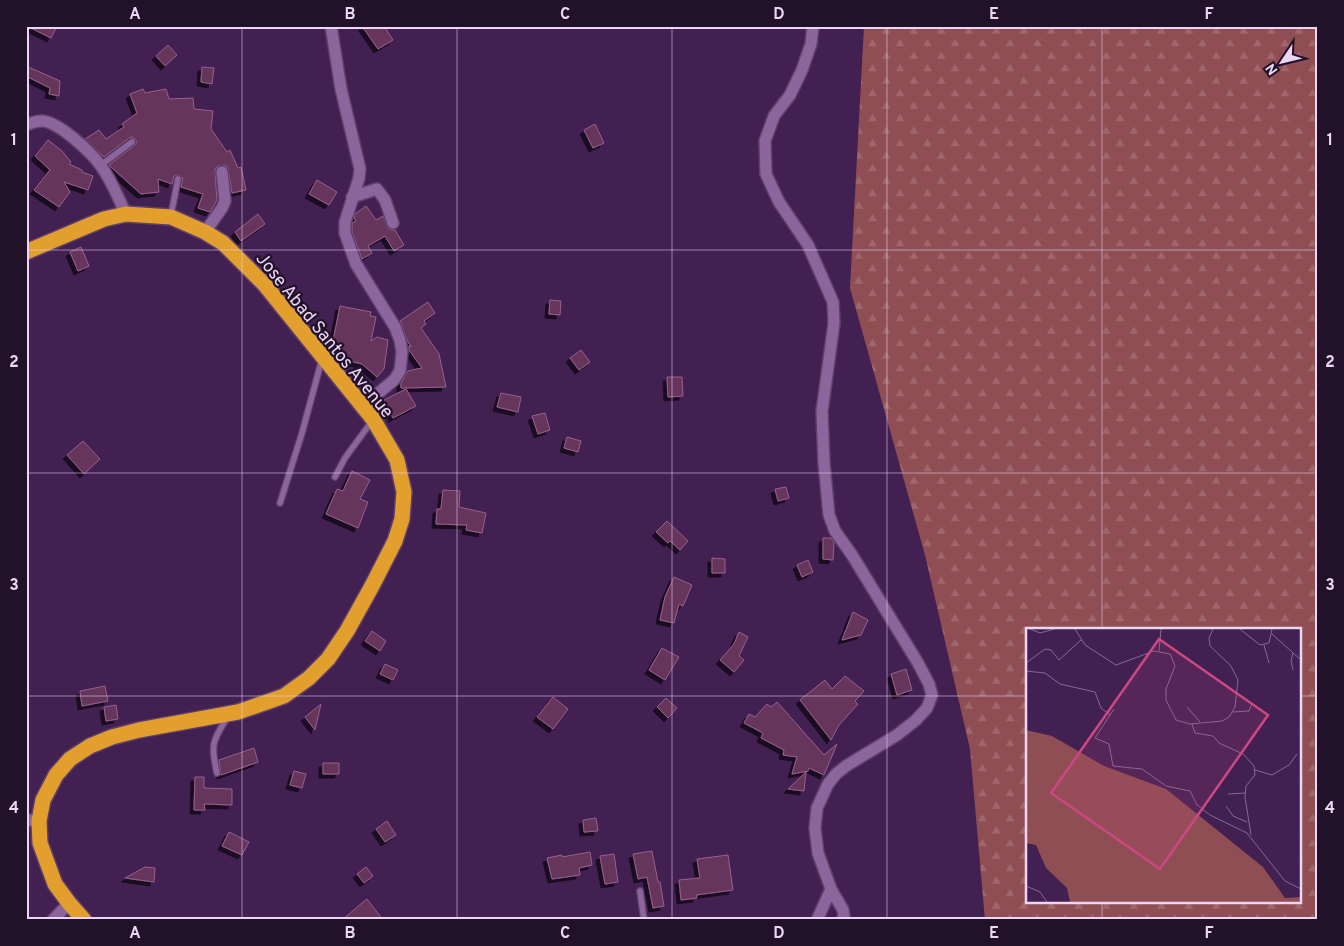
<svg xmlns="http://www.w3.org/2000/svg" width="1344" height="946" font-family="Overpass,sans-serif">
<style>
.forest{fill:url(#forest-firs);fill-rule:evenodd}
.building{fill:#65345b;stroke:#98608c;filter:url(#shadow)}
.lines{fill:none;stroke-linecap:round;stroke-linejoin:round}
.lane-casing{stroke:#5f406b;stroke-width:8}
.street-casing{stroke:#5f406b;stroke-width:14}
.highway-casing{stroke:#5f406b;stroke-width:18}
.lane{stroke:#8b659c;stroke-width:5.5}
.street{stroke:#8b659c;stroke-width:11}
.highway{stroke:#e29f2d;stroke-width:15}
.grid{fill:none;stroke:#ebd6f5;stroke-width:1;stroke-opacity:0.55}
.labels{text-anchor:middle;stroke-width:4.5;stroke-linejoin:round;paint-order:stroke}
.street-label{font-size:18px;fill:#ebd6f5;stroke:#221229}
.inset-road{fill:none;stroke:#866993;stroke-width:1}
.view{fill:#cc4882;fill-opacity:0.15;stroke:#cc4882;stroke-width:2.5}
.inset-edge{fill:none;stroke:#ebd6f5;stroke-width:2.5}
.neatline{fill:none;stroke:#ebd6f5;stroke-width:2}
.grid-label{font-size:16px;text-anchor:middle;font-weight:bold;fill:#ebd6f5}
</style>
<defs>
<pattern id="forest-firs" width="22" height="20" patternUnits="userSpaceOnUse" patternTransform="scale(1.25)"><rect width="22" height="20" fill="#8f4e53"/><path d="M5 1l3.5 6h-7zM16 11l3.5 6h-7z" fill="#9f676c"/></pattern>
<filter id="shadow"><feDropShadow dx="-4" dy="4" stdDeviation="0" flood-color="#0009"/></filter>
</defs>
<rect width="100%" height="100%" fill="#432052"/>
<path class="forest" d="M864 26H1318V920H985L970 749 925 555 850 288ZM1028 630H1300V902H1028Z"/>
<path class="building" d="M27 26H57L51 38Z
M362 26H384L393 40 378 49Z
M168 45 177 55 165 66 156 56Z
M26 66 60 81 59 96 49 94 50 88 26 76Z
M202 67 214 68 212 84 201 82Z
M143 89 145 93 166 89 169 99 193 98 194 109 213 111 211 129 227 152 230 150 238 168 241 167 246 190 232 193 228 168 225 165 218 166 215 169V173L217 200 210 212 198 208 203 194 181 187 183 178 179 175 174 176 172 184 158 179 159 192 141 194 112 168 109 165 135 145 137 142 135 139 132 137 129 138 104 157 85 139 99 130 106 139 124 127 122 124 137 113 130 94Z
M595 124 604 143 593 148 584 130Z
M48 140 62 151 71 162 69 164 82 170V172L93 176 88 190 64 182 70 192 59 207 34 190 50 170 35 156Z
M317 180 337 192 329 205 309 194Z
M366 206 376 220 383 216 388 228 391 230H395L404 245 394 251 385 236 368 246 372 253 362 259 352 232V223L356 221 354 218 355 214Z
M258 214 265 224 241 241 235 232Z
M81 247 89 266 78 271 70 252Z
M550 300 561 301 560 315 549 314Z
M428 302 435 313 424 321 426 324 421 328 439 354 446 387 401 388V383L408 371 422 368 409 350V346L411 347 408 342 400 321Z
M340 306 371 312 370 316 376 317 371 341 377 337 388 340 384 369 377 377 362 364 349 361V360L339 356 332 346Z
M581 350 590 362 579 370 570 358Z
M667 377H682L683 396 668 397Z
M406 389 416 406 393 418 384 400Z
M501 393 521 397 518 412 497 407Z
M545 413 550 430 538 434 532 416Z
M567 437 581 441 578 452 564 448Z
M83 441 100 459 84 474 67 455Z
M352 471 370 480 360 499 368 502 358 528 326 514 337 489 343 491Z
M786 487 789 498 778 501 775 489Z
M443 490 460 491 459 507 486 513 482 533 466 530 467 525 436 524 437 509H441Z
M667 521 688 541 680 550 670 541 668 543 656 532Z
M823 538H831L834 542 833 560 823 559Z
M712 558 725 559V573H712Z
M808 560 813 572 802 577 797 565Z
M674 577 692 585 683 606 679 604 674 623 660 620 665 597Z
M853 612 868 620 861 635 842 640Z
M372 631 386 641 380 651 365 641Z
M739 632 748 637 739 656 744 660 734 672 720 660 734 644Z
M662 648 679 657 665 680 649 670Z
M385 664 398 670 393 680 380 674Z
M906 669 912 690 897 695 891 674Z
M845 676 864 691 855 701 858 704 839 725 831 740 800 700 825 680 832 689Z
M105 686 108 701 82 706 80 691Z
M553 697 568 709 553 729 537 717Z
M666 698 677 708 668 718 657 707Z
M777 702 824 755 837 744 824 775 809 768 808 771 792 774 797 757 783 755 784 750 761 738 763 733 744 723 749 714 755 717 767 704 771 707Z
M321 704 315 730 305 717Z
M116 705 118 719 106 721 104 707Z
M254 748 258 762 221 775 219 760Z
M323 763H339V774H323Z
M294 771 306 774 302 788 290 785Z
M806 772 804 791 788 789Z
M195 777H204V788L232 789V805L204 804 205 810H194Z
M596 818 598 831 584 832 583 820Z
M387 821 396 835 385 842 376 829Z
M229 832 249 842 242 855 222 846Z
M652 851 658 882H660L664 906 653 908 647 877 638 879 633 854Z
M590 852 592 865 579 868 580 875 552 879 547 858 562 855V857Z
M614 854 618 882 605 884 600 856Z
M728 855 733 890 696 895 697 898 681 900 679 880 700 878 697 859Z
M145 867 155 868 154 882 125 878Z
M366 867 373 876 364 883 357 874Z
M367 899 383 920H342L362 903Z"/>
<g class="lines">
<g class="lane-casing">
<path id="lane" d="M101 165 132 142
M171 215 178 179
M335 477 345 458 372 421
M280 503 302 433 322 359
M217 773C210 743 213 741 228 716
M640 891 644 920"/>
</g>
<g class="street-casing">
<path id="street" d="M331 26 341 89 360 169 359 178 345 222V233L356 264 395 327 400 340 402 352 400 371 394 380 363 406
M813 26 811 44 802 70 790 95 774 116 765 141 766 174 779 202 808 245 833 302 834 323 822 411 824 463 829 515 835 531 852 555 918 663 929 684 932 695 927 708 916 720 897 735 846 766 836 774 828 784 817 808 815 828 818 853 831 889 843 910 844 917 842 920
M26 125C31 123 36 121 41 121 57 120 92 153 101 166 112 181 118 198 126 214
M352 197 377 189 385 200 393 223
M205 232 222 208 225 201 222 172
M26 820 39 821
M53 920 69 903
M817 920 831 889"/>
</g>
<g class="highway-casing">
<path id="highway" d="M26 252 85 227 104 219 126 214 171 217 205 232 223 243 265 285 373 419 397 460 404 492 402 519 395 541 372 586 347 631 328 659 309 678 284 696 238 712 139 730 112 737 90 746 70 759 56 775 43 800 39 821 40 843 55 884 69 903 84 920"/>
</g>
<use href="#lane" class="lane"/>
<use href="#street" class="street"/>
<use href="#highway" class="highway"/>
</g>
<path class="grid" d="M242 26V920M457 26V920M672 26V920M887 26V920M1102 26V630M26 250H1318M26 473H1318M26 696H1028M1300 696H1318M1102 902V920"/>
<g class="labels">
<g class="street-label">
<text transform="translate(325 335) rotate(51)" y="6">Jose Abad Santos Avenue</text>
</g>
</g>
<g transform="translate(1026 628)">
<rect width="275" height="275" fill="#432052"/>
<path d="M0 102 26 108 78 138 140 161 237 239 259 270 275 269V274H44L41 260 20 240 10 217 0 215Z" fill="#8f4e53"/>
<path class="inset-road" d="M4 1 14 5 28 1M49 1 59 17 90 37 128 23 144 26 149 38 140 61V72L150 92 164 96 196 93 203 89 209 79 212 52 205 38 184 18 183 10 187 1M214 1 234 17 243 15 246 1M246 6 275 32M238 17 243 35M133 23 135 1M267 25 265 33 267 42M0 35 19 21 25 22 33 32 55 12M0 43 19 45 34 56 69 64 75 80 84 87M161 79 174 94M88 81 69 110 83 116 87 138 116 141 140 158 164 163 171 177 184 187 221 205 259 253 275 261M207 84 223 83 226 75M166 96 169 105 187 108 193 115 217 126 228 138 229 147 220 158 219 169 225 207M229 142 246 147 263 137 271 126M202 166 219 165M200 178 207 188 221 194M0 258 14 264 21 274"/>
<path class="view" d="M133 11 242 87 134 241 25 165Z"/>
<rect width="275" height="275" class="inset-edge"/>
</g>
<rect width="1344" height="946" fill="none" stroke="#221229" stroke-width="55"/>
<g transform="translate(1282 62) rotate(235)" stroke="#221229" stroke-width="4" paint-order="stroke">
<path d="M0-4L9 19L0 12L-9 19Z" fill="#ebd6f5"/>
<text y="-8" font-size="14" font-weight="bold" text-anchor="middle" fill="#ebd6f5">N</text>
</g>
<rect x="28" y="28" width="1288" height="890" class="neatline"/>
<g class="grid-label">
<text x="135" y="19">A</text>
<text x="350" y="19">B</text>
<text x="565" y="19">C</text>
<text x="779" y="19">D</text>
<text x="994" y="19">E</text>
<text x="1209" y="19">F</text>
<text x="14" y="145">1</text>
<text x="1330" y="145">1</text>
<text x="14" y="367">2</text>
<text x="1330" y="367">2</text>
<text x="14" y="590">3</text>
<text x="1330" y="590">3</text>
<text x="14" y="813">4</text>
<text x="1330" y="813">4</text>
<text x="135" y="938">A</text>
<text x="350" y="938">B</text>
<text x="565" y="938">C</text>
<text x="779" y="938">D</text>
<text x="994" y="938">E</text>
<text x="1209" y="938">F</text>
</g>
</svg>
